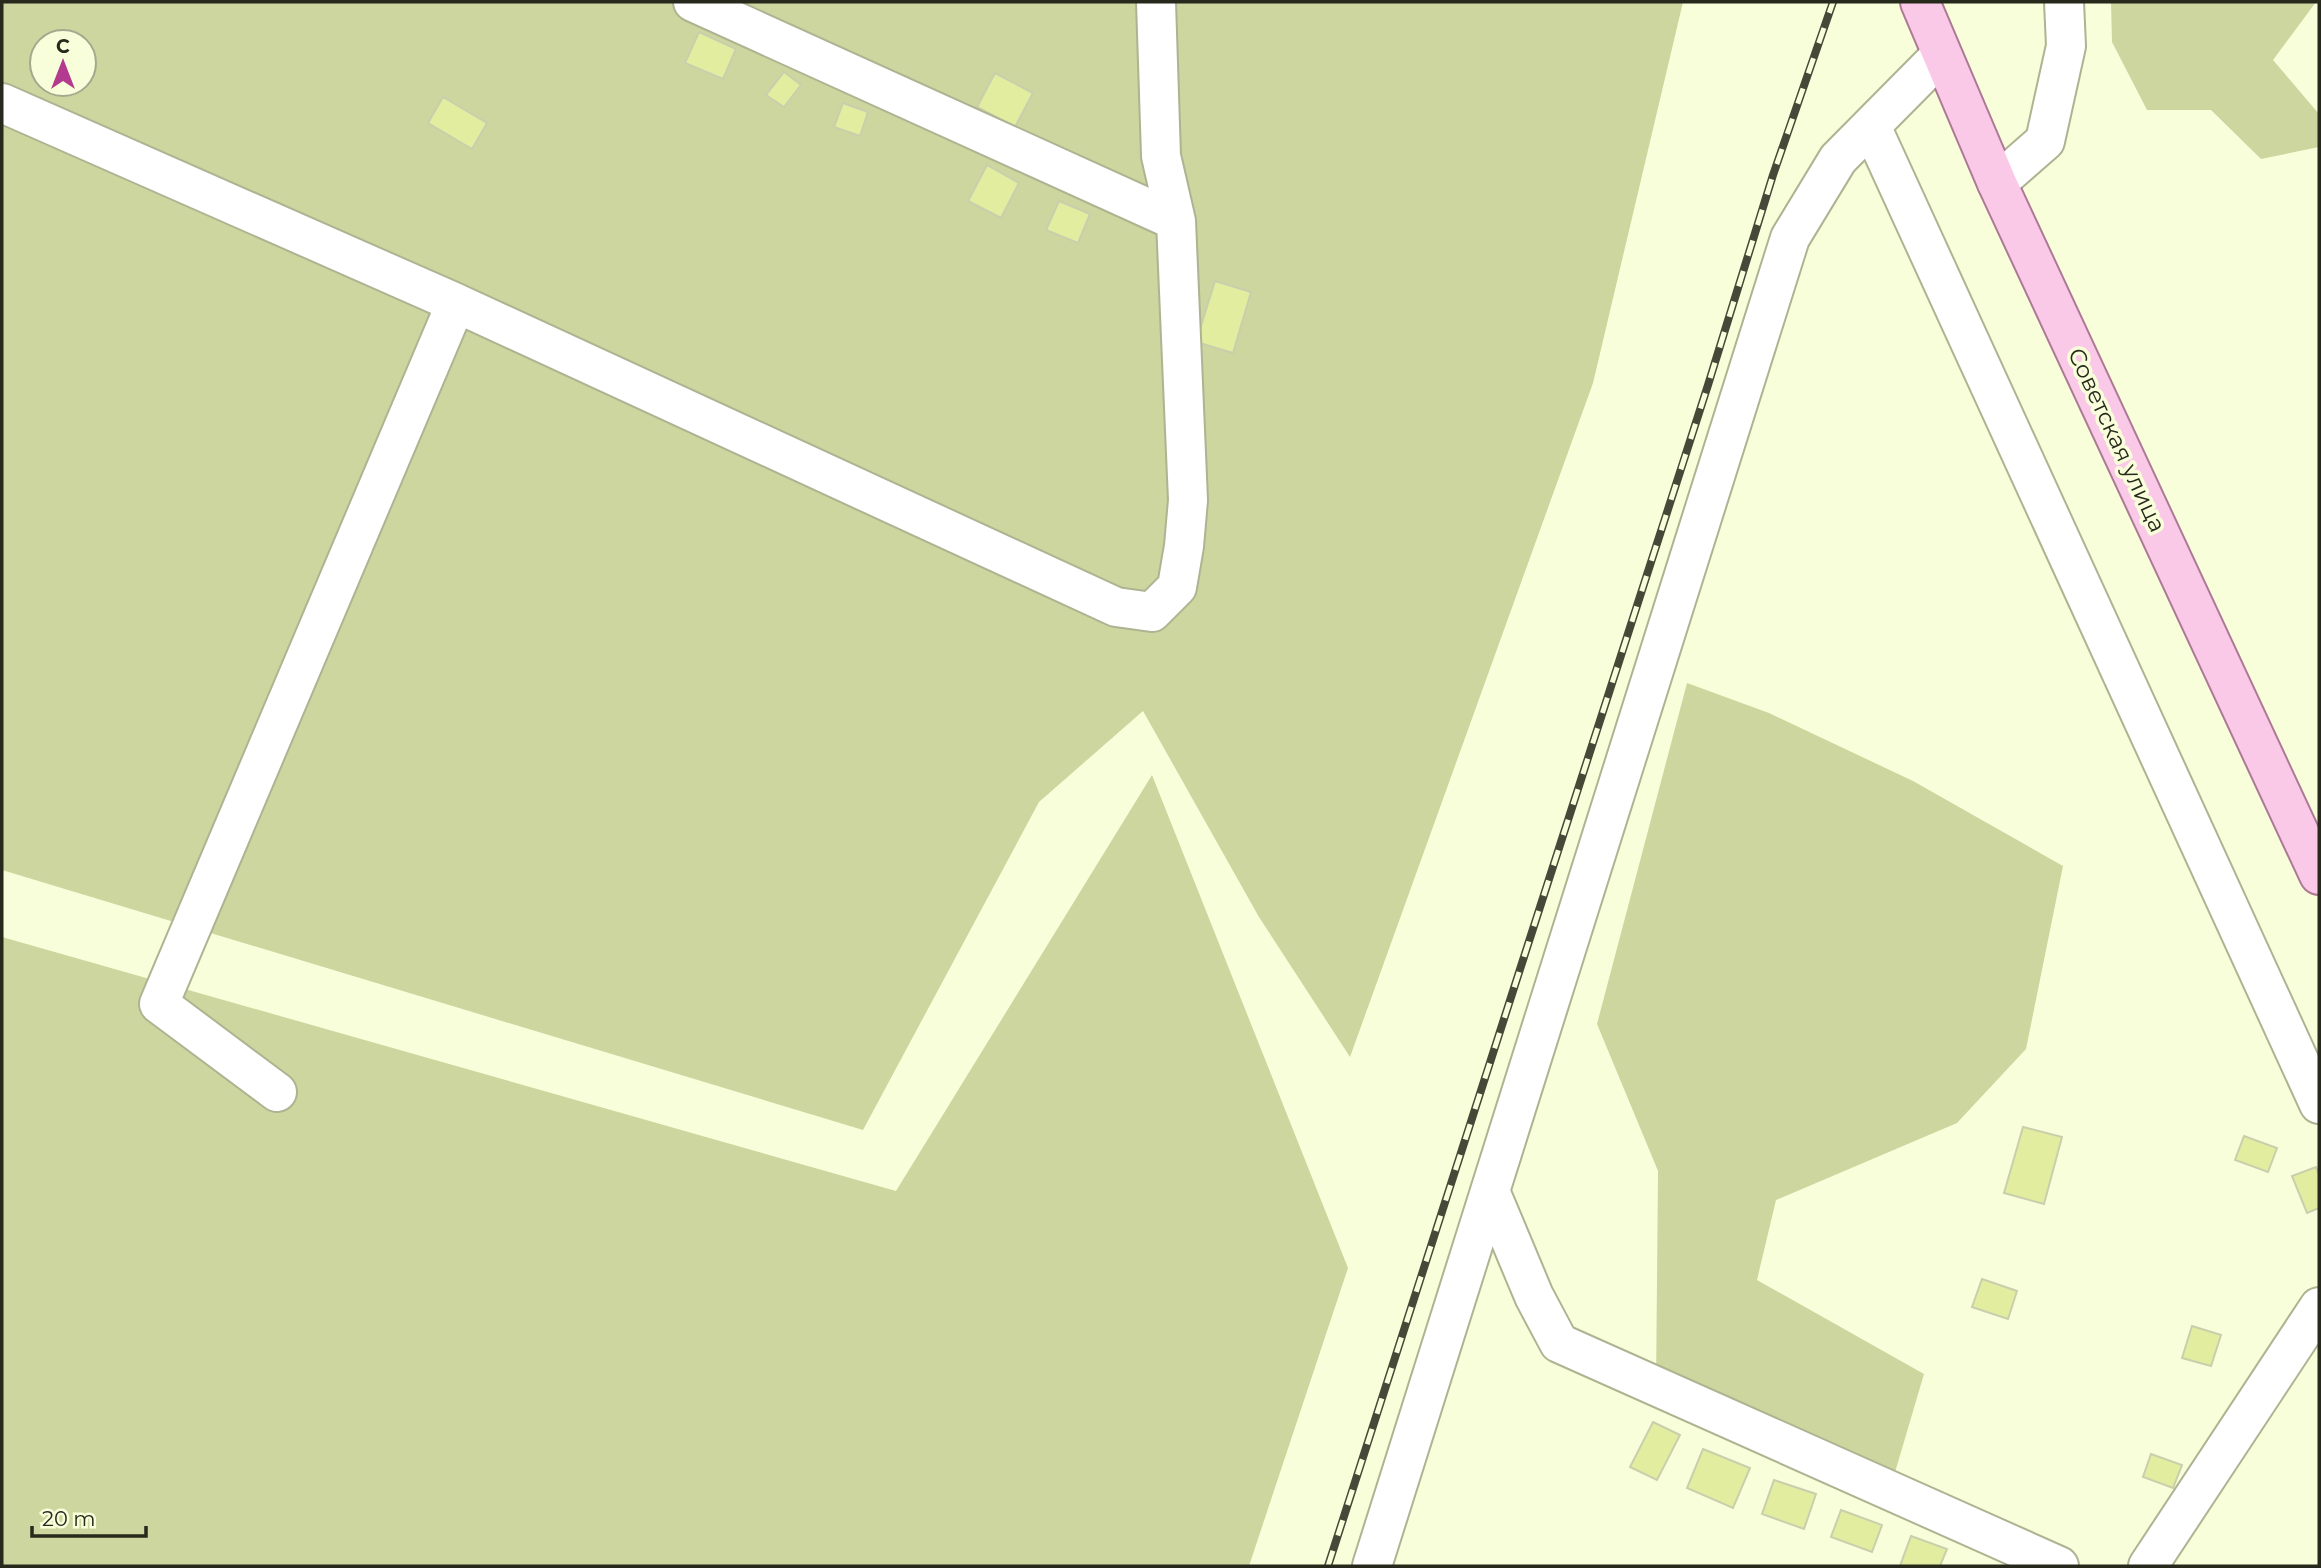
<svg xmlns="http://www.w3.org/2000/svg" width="2321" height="1568" font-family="Montserrat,sans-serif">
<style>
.green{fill:#cdd69f;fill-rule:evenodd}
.building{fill:#e2ed9f;stroke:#c9cfac;stroke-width:2}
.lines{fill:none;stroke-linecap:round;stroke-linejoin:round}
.minor-casing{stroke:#aeb392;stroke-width:42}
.major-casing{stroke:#ad7a96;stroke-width:42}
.minor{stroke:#fff;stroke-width:38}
.major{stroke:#fac9e8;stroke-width:38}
.rail-casing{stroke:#464938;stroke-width:8}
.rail{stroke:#f8feda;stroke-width:5;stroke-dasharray:16;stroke-linecap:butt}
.labels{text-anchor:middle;stroke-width:7;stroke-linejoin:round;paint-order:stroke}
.street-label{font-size:23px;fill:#26291b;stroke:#f8feda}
</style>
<rect width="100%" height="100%" fill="#f8feda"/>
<path class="green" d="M2 2H1683L1593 383 1350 1057 1259 917 1143 711 1039 802 863 1130 2 870ZM42 42H84V84H42Z
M2111 2H2316L2273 60 2319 114V147L2261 159 2211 110H2147L2112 42Z
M1687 683 1769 713 1913 781 2063 866 2026 1049 1957 1123 1776 1200 1757 1280 1924 1374 1888 1496 1656 1389 1658 1171 1597 1024Z
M1152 775 1348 1268 1249 1566H2V937L896 1191Z"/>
<path class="building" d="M699 32 736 49 723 79 685 63Z
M784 72 801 85 784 107 766 95Z
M995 73 1033 93 1015 127 977 107Z
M443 97 487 123 472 149 428 123Z
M843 103 868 112 860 136 834 127Z
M987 165 1019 183 1001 218 968 201Z
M1059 201 1090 214 1078 243 1046 230Z
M1215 281 1251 292 1233 353 1196 342Z
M2023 1127 2062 1137 2044 1204 2004 1193Z
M2244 1136 2277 1148 2268 1172 2235 1160Z
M2316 1167 2319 1175V1208L2307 1213 2292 1176Z
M1982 1279 2017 1291 2008 1319 1972 1307Z
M2192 1326 2221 1335 2211 1366 2182 1358Z
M1653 1422 1680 1435 1657 1480 1630 1467Z
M1703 1449 1750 1468 1733 1508 1687 1488Z
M2151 1454 2182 1465 2173 1488 2143 1477Z
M1774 1480 1816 1494 1804 1529 1762 1514Z
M1841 1510 1882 1525 1872 1552 1831 1537Z
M1911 1536 1947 1549 1940 1566H1900Z"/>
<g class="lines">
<g class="minor-casing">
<path id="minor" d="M693 2 1176 221
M2 103 456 303
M1871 126 2319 1104
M1997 183 2045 141 2066 46 2064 2
M277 1092 159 1004 456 303 1116 607 1152 612 1177 587 1184 546 1188 500 1176 221 1161 156 1156 2
M1490 1191 1534 1296 1559 1343 2059 1566
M1372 1566 1790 238 1838 159 1941 55
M2148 1566 2319 1307"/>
</g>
<g class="major-casing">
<path id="major" d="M1920 2 1997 183 2319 875"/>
</g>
<use href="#minor" class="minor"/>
<use href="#major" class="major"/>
<g class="rail-casing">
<path id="rail" d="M1328 1566 1708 385 1773 175 1833 2"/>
</g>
<use href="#rail" class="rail"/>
</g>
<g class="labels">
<g class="street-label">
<text transform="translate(2117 440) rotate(65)" y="8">Советская улица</text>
</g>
</g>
<rect width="2321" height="1568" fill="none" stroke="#26291b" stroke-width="7"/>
<g transform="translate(63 63)"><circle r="33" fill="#f8feda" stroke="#a4a98e" stroke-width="2"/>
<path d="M0-5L12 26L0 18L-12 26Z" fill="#b33b8f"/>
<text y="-10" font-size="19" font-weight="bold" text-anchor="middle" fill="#26291b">С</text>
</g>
<path d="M32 1526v10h114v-10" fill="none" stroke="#26291b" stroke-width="3.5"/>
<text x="42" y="1526" font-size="21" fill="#26291b" stroke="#f8feda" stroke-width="5" paint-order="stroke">20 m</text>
</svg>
